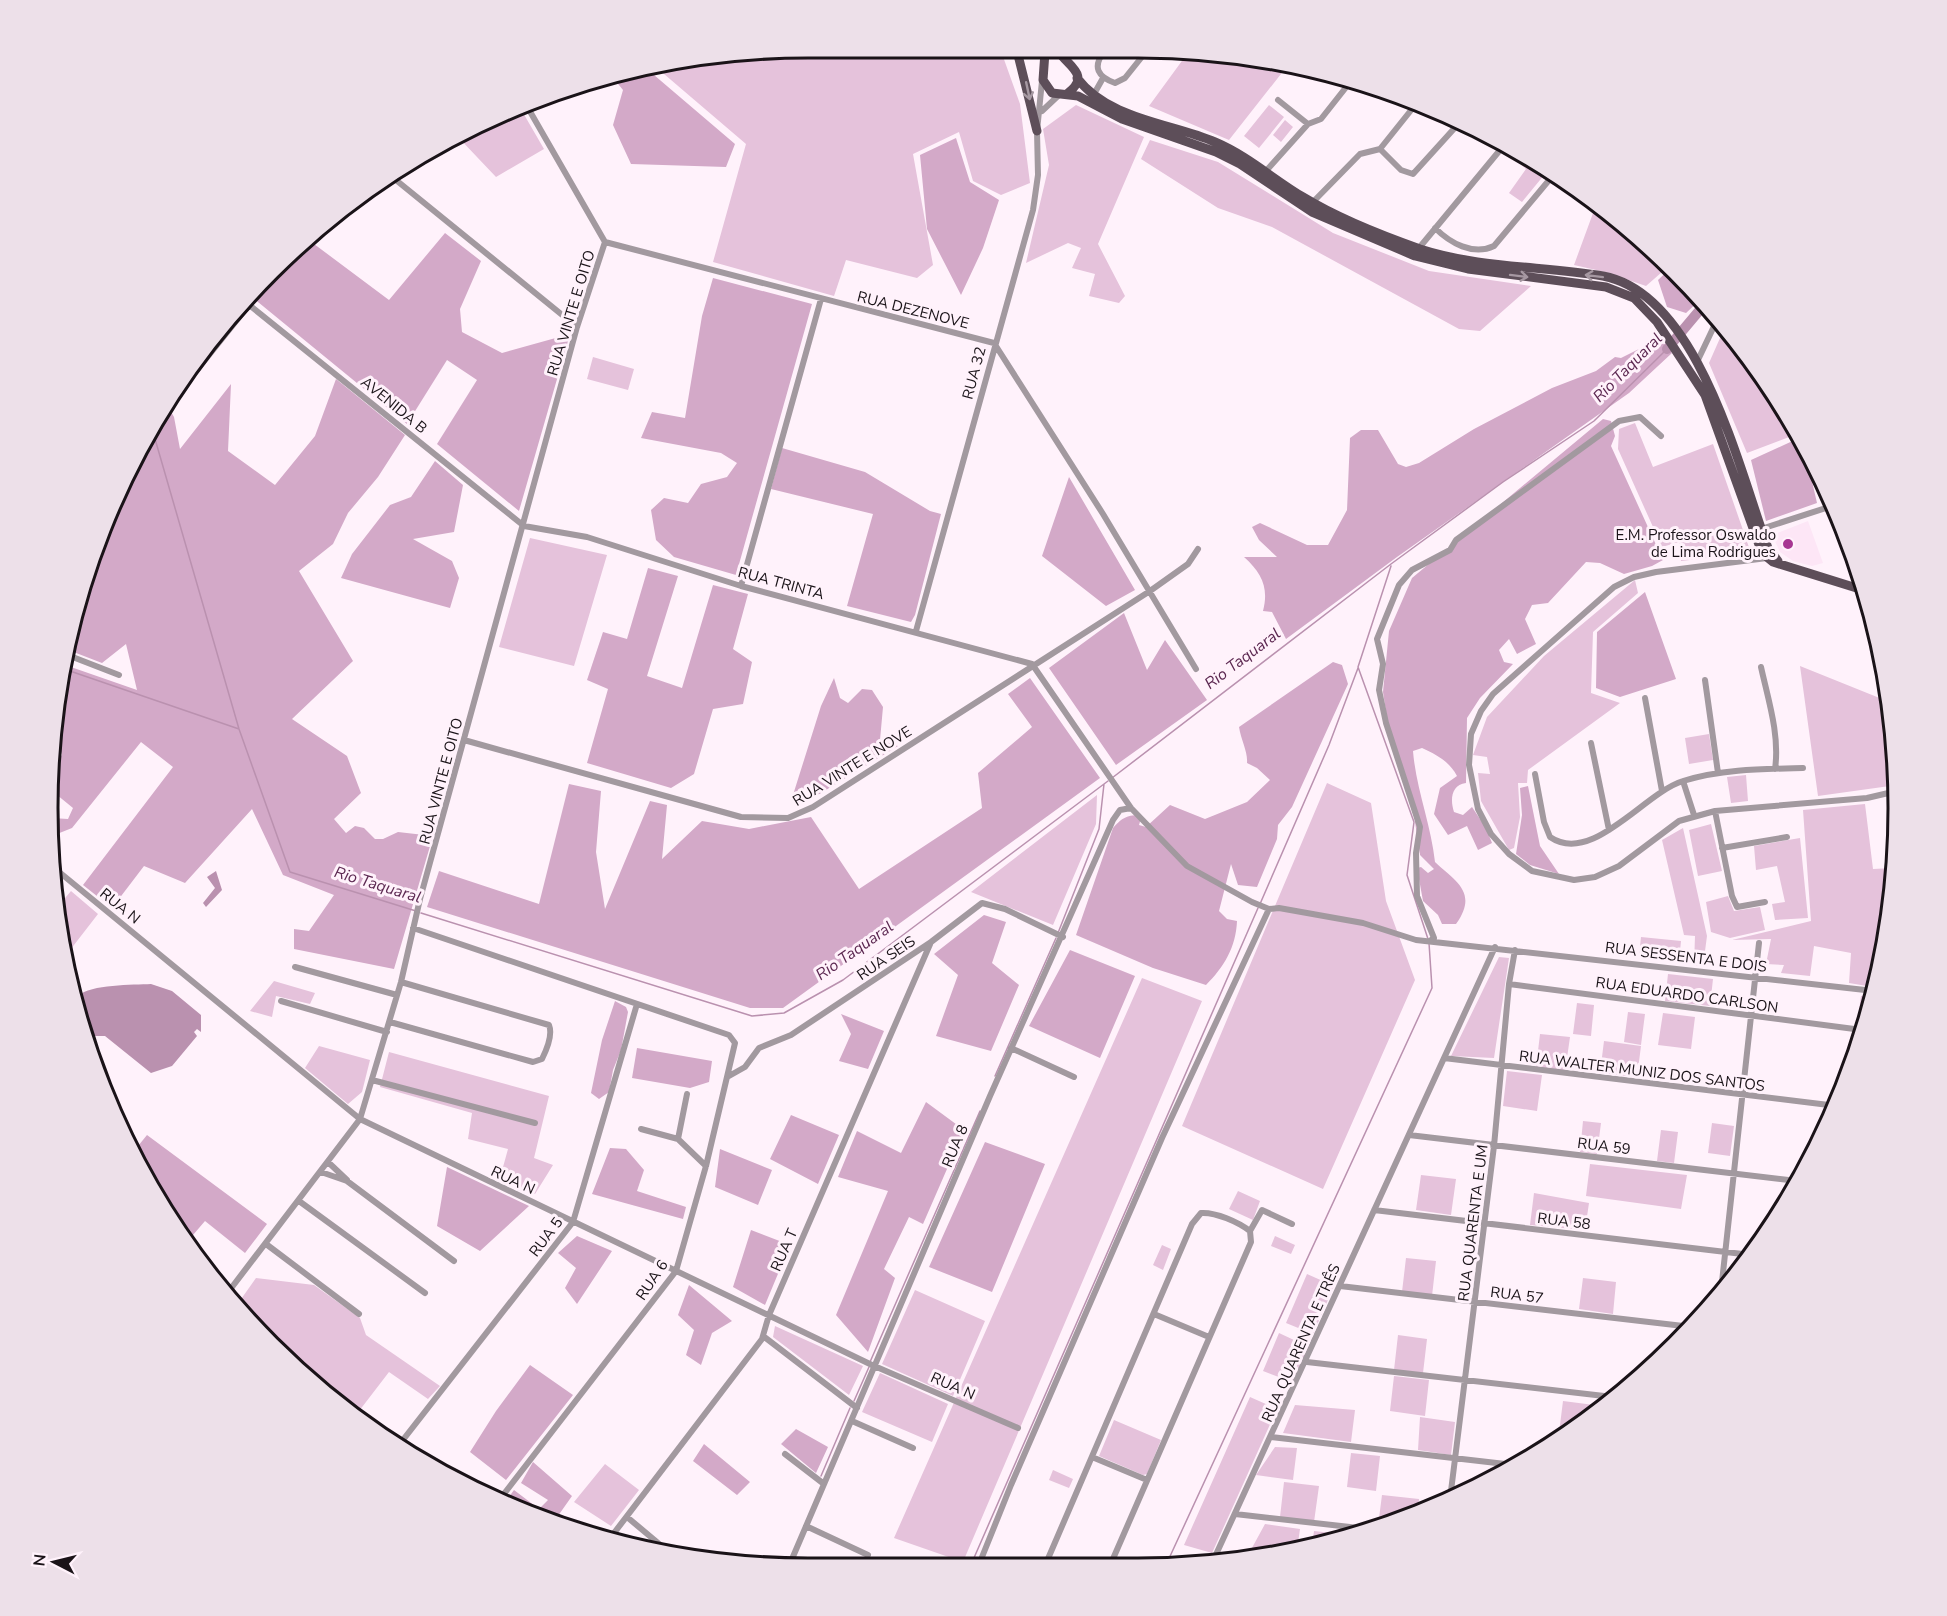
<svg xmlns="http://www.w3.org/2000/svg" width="1947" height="1616" font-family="'Nunito Sans',sans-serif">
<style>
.built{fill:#fde6f6}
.green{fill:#e5c2db}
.forest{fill:#d3a9c8}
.water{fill:#ba91af}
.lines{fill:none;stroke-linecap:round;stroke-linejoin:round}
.stream{stroke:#ba91af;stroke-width:1.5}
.river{stroke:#ba91af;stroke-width:10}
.street{stroke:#a2999f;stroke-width:6}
.primary{stroke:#5d4e59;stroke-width:9}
.oneway{stroke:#a698a2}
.poi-dot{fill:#a73692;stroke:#fff2fb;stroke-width:2}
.labels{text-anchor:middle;stroke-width:6;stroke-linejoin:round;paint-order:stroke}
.street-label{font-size:15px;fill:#1a1318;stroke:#fff2fb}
.poi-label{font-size:15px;fill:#1a1318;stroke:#fff2fb;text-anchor:end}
.water-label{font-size:16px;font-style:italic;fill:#5c2851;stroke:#fff2fb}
.rim{fill:none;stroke:#1a1318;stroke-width:3}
</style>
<rect width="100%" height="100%" fill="#fff2fb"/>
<path class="built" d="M1808 521 1823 563 1812 566 1793 561 1780 552 1772 535Z"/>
<path class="green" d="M808 48 1001 51 1020 104 1030 183 1001 195 973 181 959 132 913 154 933 265 917 278 846 260 834 296 713 262 746 144 657 68Z
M1187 54H1238L1288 65 1229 140 1149 106Z
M1076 105 1144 137 1098 244 1125 296 1119 303 1089 296 1095 274 1072 268 1081 248 1068 243 1026 263 1049 165 1043 129Z
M1269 105 1284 117 1259 148 1244 136Z
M522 111 544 149 496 177 458 137Z
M1285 120 1293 127 1281 142 1273 135Z
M1150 140 1218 162 1333 233 1429 271 1531 286 1480 331 1459 329 1272 227 1218 208 1141 159Z
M1512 148 1549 169 1522 202 1509 193 1526 169 1508 153Z
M1596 205 1670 265 1646 286 1605 272 1574 265Z
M1724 329 1771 386 1797 434 1747 453 1709 363Z
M593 357 634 369 628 390 587 379Z
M1635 423 1653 467 1713 444 1751 553 1681 561 1679 542 1662 547 1618 449 1619 429Z
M530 538 607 555 574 666 499 647Z
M1635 580 1638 593 1593 632 1591 693 1620 703 1528 770 1527 783H1518L1520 817 1514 848 1509 850 1481 801 1478 773 1490 774 1487 757 1473 755 1487 717 1544 656Z
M1800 666 1882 699 1887 686 1897 785 1818 796Z
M1709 734 1713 760 1689 764 1685 738Z
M1746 775 1748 801 1731 803 1727 777Z
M1327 783 1371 803 1386 901 1415 980 1323 1189 1182 1126Z
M1097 795 1096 824 1053 925 971 892Z
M1865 804 1873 869 1893 868 1884 956 1883 960 1873 961V987L1849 983 1851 953 1814 946 1810 976 1781 973 1784 965 1766 964 1771 939 1732 940 1811 921 1803 810Z
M1711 824 1722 871 1698 876 1689 830Z
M1683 828 1707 936 1703 966 1694 965 1695 936 1684 935 1662 840Z
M1800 838 1808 918 1775 920 1772 904 1785 902 1777 866 1756 870 1754 846Z
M71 891 98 914 67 954 55 910Z
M1728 896 1734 911 1760 907 1765 930 1730 938 1711 932 1706 902Z
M1641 937 1681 941 1679 962 1639 957Z
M1499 957 1509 958 1494 1058 1451 1056Z
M1668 974 1713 979 1710 1006 1665 1001Z
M1142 978 1202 1001 963 1562 894 1538Z
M274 981 315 993 310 1004 276 996 272 1017 250 1011Z
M1861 996 1872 997 1863 1027 1857 1026Z
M1577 1003 1594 1005 1591 1036 1573 1034Z
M1628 1012 1645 1014 1641 1045 1624 1042Z
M1663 1013 1695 1017 1691 1049 1658 1045Z
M1540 1034 1570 1037 1565 1072 1536 1068Z
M1604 1041 1641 1046 1637 1077 1600 1073Z
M319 1046 370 1060 362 1092 348 1104 305 1068Z
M389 1052 549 1096 534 1158 553 1165 535 1194 500 1178 508 1149 468 1139 472 1113 380 1087Z
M1507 1071 1542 1075 1537 1111 1503 1106Z
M1583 1121 1601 1123 1597 1154 1580 1152Z
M1712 1123 1734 1126 1730 1156 1708 1153Z
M1661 1130 1678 1132 1674 1163 1657 1161Z
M1590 1164 1687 1175 1681 1209 1586 1196Z
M1421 1175 1456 1179 1451 1215 1416 1210Z
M1238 1191 1260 1201 1253 1220 1229 1209Z
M1534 1193 1589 1203 1585 1230 1530 1225Z
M1275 1236 1295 1245 1291 1254 1271 1246Z
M1162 1245 1171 1249 1163 1270 1153 1265Z
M1406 1258 1436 1261 1432 1296 1402 1292Z
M1307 1274 1334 1286 1313 1334 1286 1323Z
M256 1278 314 1285 360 1318 366 1335 440 1386 428 1399 389 1372 356 1415 307 1379 239 1302Z
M1583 1278 1616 1282 1613 1314 1579 1309Z
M915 1290 985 1321 953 1396 882 1364Z
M775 1326 863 1366 849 1395 773 1337Z
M1279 1333 1309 1347 1292 1382 1263 1371Z
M1398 1335 1427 1339 1423 1373 1394 1370Z
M880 1373 948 1404 932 1442 862 1412Z
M1394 1376 1429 1380 1425 1416 1390 1411Z
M1250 1397 1277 1409 1212 1553 1184 1545Z
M1563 1401 1602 1406 1569 1434 1559 1433Z
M1295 1405 1355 1410 1351 1442 1283 1433Z
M1420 1417 1455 1422 1451 1455 1418 1450Z
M1114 1420 1161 1440 1147 1474 1143 1475 1099 1456Z
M1275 1447 1297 1448 1293 1480 1256 1475Z
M1351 1453 1380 1456 1376 1491 1347 1487Z
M605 1464 639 1490 611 1526 574 1502Z
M1053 1470 1073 1479 1069 1488 1049 1480Z
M1284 1482 1319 1486 1314 1522 1280 1517Z
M1382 1495 1419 1499 1418 1514 1378 1526Z
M1265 1524 1300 1529 1297 1550 1247 1557Z
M1314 1531 1349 1535 1312 1546Z"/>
<path class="forest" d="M647 69 735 144 726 167 631 164 613 125 623 90 610 74Z
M956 138 970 182 999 200 983 248 961 295 927 229 920 155Z
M445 233 481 261 460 309 462 332 502 353 570 334 519 511 437 444 477 380 447 360 407 424 253 298 306 238 389 300Z
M1672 267 1700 300 1686 313 1667 307 1658 280Z
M713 278 812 304 736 575 674 557 656 540 651 510 664 498 688 503 701 484 727 477 737 463 721 453 641 438 652 412 685 418 702 316Z
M1659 339 1672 353 1629 393 1397 557 1286 639 1272 612 1263 611C1269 588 1262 573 1244 557H1277L1259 540 1252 527 1260 523 1307 545H1328L1347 510 1350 438 1361 430H1378L1398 464 1406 467 1419 463 1474 429 1552 388 1596 371 1615 357 1621 358Z
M182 379 183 382 173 392 167 405 174 417 180 449 231 384 228 451 275 485 315 436 336 379 405 435 378 477 348 513 333 544 299 571 353 661 292 719 347 756 361 793 334 819 346 833 355 826 364 828 375 839H383L398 832 433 836 394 969 294 949V929L309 931 334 895 283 875 252 809 185 883 144 866 112 908 83 885 173 767 141 742 72 828 52 836V818L68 819 73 808 51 790 50 767 62 755 59 744 53 739 68 666 137 690 126 644 102 663 71 651 88 564 176 386Z
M1603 419 1611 421 1615 436 1611 446 1663 560 1652 566 1624 574 1600 563 1586 562 1548 603 1532 605 1525 619 1536 644 1517 654 1509 639 1499 650 1504 662 1513 664 1480 698 1467 718 1466 783C1451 785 1450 800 1454 812L1463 815 1472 807 1486 828 1492 843 1478 850 1467 826 1448 835 1434 814 1440 788 1457 776C1449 761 1437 755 1422 748L1413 751C1416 789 1431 824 1435 862 1455 881 1479 892 1456 924H1442L1438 915 1423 901 1417 868 1421 867 1428 873 1434 869 1420 855 1410 789 1390 738 1383 692 1389 631 1412 578Z
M1799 438 1804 447 1817 503 1766 521 1751 460Z
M782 448 865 472 930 511 941 514 915 615 911 622 847 606 873 514 771 489Z
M435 461 463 485 454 532 413 539 452 561 459 578 450 608 341 578 352 554 390 505 411 497Z
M1069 477 1135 590 1106 606 1042 556Z
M648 568 678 576 647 676 682 688 713 585 748 594 733 649 752 662 743 704 713 709 694 774 671 788 587 763 608 689 587 680 603 632 627 639Z
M1645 592 1676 679 1620 697 1596 688 1597 632Z
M1124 613 1147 670 1165 640 1207 700 1116 765 1049 668Z
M1333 662 1342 665 1348 684 1292 807 1278 825 1277 839 1257 887 1238 885 1231 864 1219 911 1227 919 1237 921C1236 947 1224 967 1206 985L1153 968 1076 935 1113 828C1123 817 1127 815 1142 815L1139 825 1146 827 1170 805 1205 819 1247 802 1270 780 1257 768 1247 763C1248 752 1241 740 1239 727Z
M834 678 840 698 848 703 862 689 872 690 883 707 880 740 898 746 803 804 793 795 821 706Z
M1030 678 1100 778 783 1008H750L427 907 439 871 539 904 569 784 601 791 596 852 605 909 650 801 667 805 662 859 702 821 749 829 811 817 859 889 982 808 978 773 1032 727 1008 694Z
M1528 786 1540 846 1559 874 1530 865 1516 854 1522 815 1520 788Z
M984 915 1006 922 992 963 1019 985 991 1051 936 1036 958 975 934 954Z
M1070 950 1135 976 1100 1058 1029 1026Z
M615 1001 626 1007 628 1012 621 1050 613 1070 609 1092 599 1099 591 1093 602 1040Z
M841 1014 884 1031 868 1069 839 1061 851 1034Z
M637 1048 712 1061 709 1082 690 1088 632 1078Z
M926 1102 964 1130 923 1224 909 1217 884 1269 895 1278 868 1352 836 1315 888 1191 838 1177 857 1131 901 1153Z
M791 1115 839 1135 818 1184 770 1159Z
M147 1135 267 1224 245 1253 205 1221 187 1242 176 1231 134 1151Z
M985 1142 1045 1164 992 1292 929 1267Z
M610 1148 626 1149 644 1170 637 1191 686 1207 683 1219 592 1194Z
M720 1149 772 1170 758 1205 715 1187Z
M447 1167 529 1206 480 1251 437 1226Z
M751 1230 790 1245 765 1305 733 1287Z
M577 1236 612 1251 577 1304 565 1288 576 1268 558 1253Z
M689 1285 732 1321 712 1333 701 1365 686 1355 694 1330 678 1315Z
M530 1365 573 1395 506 1480 470 1452 496 1411Z
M796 1429 828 1447 816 1473 781 1444Z
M704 1444 750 1482 737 1495 693 1461Z
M533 1462 572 1496 553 1523 506 1501 514 1490 539 1509 548 1500 521 1483Z"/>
<path class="water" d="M216 871 222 890 206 907 203 903 215 888 207 877Z
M151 984 172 991 201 1015V1032L197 1029 194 1032 197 1036 172 1066 151 1073 105 1036H89L78 996C91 984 133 985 151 984Z"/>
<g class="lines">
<path class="stream" d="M153 432 239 729 290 872 416 911
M1391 566 1358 667 1414 822 1407 875 1428 939
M67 670 239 729
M1112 778 1391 564 1503 482 1594 421 1667 349
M1260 904 1329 745 1358 668
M421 913 752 1016 784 1013 843 980 1108 781
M1058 933 1099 829 1104 784
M995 1076 1056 938
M870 1362 980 1111
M854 1401 869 1367
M821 1476 850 1408
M1166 1565 1432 988 1429 943
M970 1567 1258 908"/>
<path class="river" d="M1667 349 1704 305"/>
<path class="street" d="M1104 52C1092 67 1098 77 1115 83L1125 78 1145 53
M1349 79 1362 84
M1094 94 1103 78
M1278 100 1308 124
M528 108 605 242 994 343 1103 514 1196 669
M1042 111 1059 95
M1380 149 1401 170 1413 174 1461 121
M1266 171 1308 124 1321 119 1351 81
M391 176 577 327
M1312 203 1360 154 1380 149 1416 104
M1435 228C1450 243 1473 256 1494 246L1555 173
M1419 248 1505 144
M248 304 524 526 587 537 741 586 1032 664 1131 808 1187 866 1252 902 1269 909 1279 908 1363 923 1416 940 1874 991
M1697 362 1717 320
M185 376 191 375 197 370 249 305
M1819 476 1829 506
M1761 529 1835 505
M1767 558 1656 572 1634 577 1614 587 1493 694 1481 711 1471 734 1469 765 1478 809 1491 834 1509 854 1532 871 1574 880 1595 877 1619 866 1679 821 1715 811 1867 798 1897 791
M741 586 821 299
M916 631 1033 210 1038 175 1037 131 1042 81
M70 656 119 675
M1761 667C1768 699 1780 735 1775 769
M1705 680 1718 773
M1645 698 1662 791
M464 740 741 817 788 818 813 807 1150 591 1188 564 1198 549
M1591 743 1609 830
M1535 774 1544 822 1550 837C1592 866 1644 793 1683 781 1722 769 1763 769 1803 768
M1683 781 1694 815
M1715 811 1732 896 1737 907 1765 902
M1722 848 1787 837
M53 867 360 1119 872 1365 1018 1428
M413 928 729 1035 735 1043 706 1166 676 1271 500 1499
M1430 941 1434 938 1417 896 1416 853 1420 827 1386 723 1379 690 1383 664 1377 639 1399 585 1412 570 1450 550 1456 540 1619 421 1640 417 1661 436
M295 967 397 995
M1509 984 1862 1030
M281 1001 387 1032
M390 1022 533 1062 542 1059C547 1049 553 1035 549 1025L401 982
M1011 1048 1074 1077
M1444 1058 1837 1106
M729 1076 745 1067 759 1048 791 1035 931 942 982 903 1005 909 1063 937
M372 1080 535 1123
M687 1094 678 1139 706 1166
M641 1129 678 1139
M1409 1135 1797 1181
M328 1162 347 1180
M321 1172 347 1181 454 1261
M299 1201 425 1293
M1374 1210 1751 1255
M1250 1231 1262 1210 1292 1224
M266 1244 359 1314
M1340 1286 1692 1327
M229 1291 360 1119 401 982 420 899 577 327 605 242
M1721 1291 1759 943
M1154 1314 1209 1337
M763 1336 857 1408
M1307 1362 1613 1397
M852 1421 913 1448
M1271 1437 1514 1465
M399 1445 573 1222 637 1004
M785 1454 824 1484
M1092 1457 1147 1480
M1450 1499 1494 1146 1509 984 1515 950
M1235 1514 1368 1529
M627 1517 664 1548
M806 1526 868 1555
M611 1537 762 1339 769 1315 931 942
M1213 1561 1495 947
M789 1566 990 1096 1113 820 1120 810 1131 808
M978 1567 1011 1485 1162 1138 1269 909
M1044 1568 1192 1224 1201 1213C1216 1212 1238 1222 1250 1231L1251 1242 1109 1568"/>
<path class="primary" d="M1017 51 1037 131
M1045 52 1043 80 1052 93 1078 96 1122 119 1216 152 1240 164 1312 212 1415 256 1468 269 1606 287 1634 298 1657 322 1705 395 1762 553 1773 562 1863 590
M1059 52C1068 66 1091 75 1068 93
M1077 78C1109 120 1171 123 1215 142 1248 156 1274 180 1303 197 1339 219 1380 235 1420 249 1479 268 1542 266 1603 276 1699 294 1739 470 1768 548L1778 561"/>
</g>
<defs><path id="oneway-shaft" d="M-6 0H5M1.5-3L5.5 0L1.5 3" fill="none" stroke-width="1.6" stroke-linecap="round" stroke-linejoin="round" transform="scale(1.5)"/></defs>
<g class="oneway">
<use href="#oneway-shaft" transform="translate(1028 91) rotate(78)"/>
<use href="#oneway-shaft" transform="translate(1519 276) rotate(7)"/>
<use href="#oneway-shaft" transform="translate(1594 276) rotate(-173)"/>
</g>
<circle class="poi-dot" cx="1788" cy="544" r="6"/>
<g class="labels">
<g class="street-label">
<text transform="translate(913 310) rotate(14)" y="5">RUA DEZENOVE</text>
<text transform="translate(571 313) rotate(-73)" y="5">RUA VINTE E OITO</text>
<text transform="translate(974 373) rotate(-75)" y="5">RUA 32</text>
<text transform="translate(394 405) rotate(39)" y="5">AVENIDA B</text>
<text transform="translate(781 583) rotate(15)" y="5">RUA TRINTA</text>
<text transform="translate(852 766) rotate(-32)" y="5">RUA VINTE E NOVE</text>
<text transform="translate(441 781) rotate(-75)" y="5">RUA VINTE E OITO</text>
<text transform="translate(120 906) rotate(39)" y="5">RUA N</text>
<text transform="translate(1686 957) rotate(7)" y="5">RUA SESSENTA E DOIS</text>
<text transform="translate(886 958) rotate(-34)" y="5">RUA SEIS</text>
<text transform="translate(1687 995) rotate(8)" y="5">RUA EDUARDO CARLSON</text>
<text transform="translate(1642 1071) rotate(7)" y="5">RUA WALTER MUNIZ DOS SANTOS</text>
<text transform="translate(955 1146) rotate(-67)" y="5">RUA 8</text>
<text transform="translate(1604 1146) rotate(7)" y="5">RUA 59</text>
<text transform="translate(513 1180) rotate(25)" y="5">RUA N</text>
<text transform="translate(1564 1221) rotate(7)" y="5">RUA 58</text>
<text transform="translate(1473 1223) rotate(-83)" y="5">RUA QUARENTA E UM</text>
<text transform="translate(546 1237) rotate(-53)" y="5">RUA 5</text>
<text transform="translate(784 1250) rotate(-66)" y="5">RUA T</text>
<text transform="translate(652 1280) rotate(-56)" y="5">RUA 6</text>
<text transform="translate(1517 1295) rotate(7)" y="5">RUA 57</text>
<text transform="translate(1301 1343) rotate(-66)" y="5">RUA QUARENTA E TRÊS</text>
<text transform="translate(953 1386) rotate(24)" y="5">RUA N</text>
</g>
<g class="poi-label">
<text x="1776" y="540">E.M. Professor Oswaldo<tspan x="1776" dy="17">de Lima Rodrigues</tspan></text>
</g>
<g class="water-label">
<text transform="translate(1627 367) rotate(-45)" y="6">Rio Taquaral</text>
<text transform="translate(1242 658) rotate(-37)" y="6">Rio Taquaral</text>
<text transform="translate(378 884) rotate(17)" y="6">Rio Taquaral</text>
<text transform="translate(854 950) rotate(-35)" y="6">Rio Taquaral</text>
</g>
</g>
<path d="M0 0H1947V1616H0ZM808 58H1138A750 750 0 0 1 1888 808V808A750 750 0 0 1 1138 1558H808A750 750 0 0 1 58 808V808A750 750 0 0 1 808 58Z" fill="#ede0e9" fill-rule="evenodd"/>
<path class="rim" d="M808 58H1138A750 750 0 0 1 1888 808V808A750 750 0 0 1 1138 1558H808A750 750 0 0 1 58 808V808A750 750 0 0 1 808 58Z"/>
<g transform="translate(54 1562) rotate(277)" stroke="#fff2fb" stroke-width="4.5" paint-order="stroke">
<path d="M0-4.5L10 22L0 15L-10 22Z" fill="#1a1318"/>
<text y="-9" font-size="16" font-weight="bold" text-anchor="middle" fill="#1a1318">N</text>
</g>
</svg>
